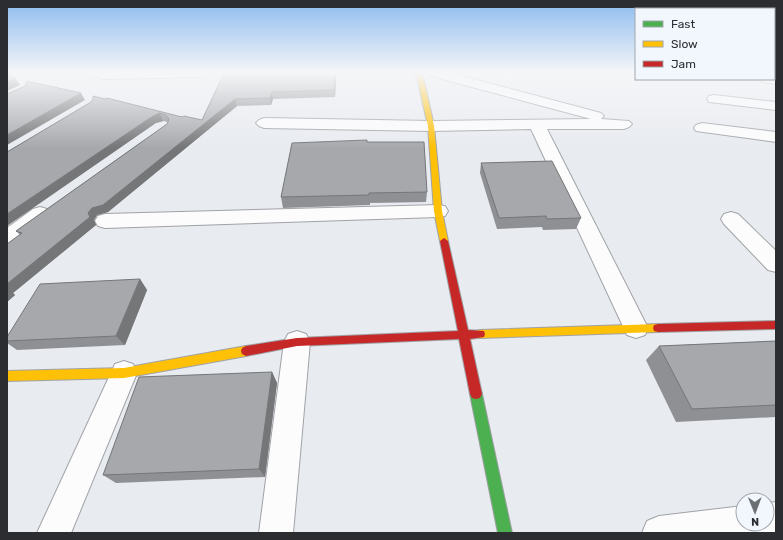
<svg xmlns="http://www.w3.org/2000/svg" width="783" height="540" font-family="Rubik,sans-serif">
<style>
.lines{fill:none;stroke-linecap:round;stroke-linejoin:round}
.street-casing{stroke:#a0a2a6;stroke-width:2}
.fast-casing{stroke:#a0a2a6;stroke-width:2}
.slow-casing{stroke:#a0a2a6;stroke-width:2}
.jam-casing{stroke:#a0a2a6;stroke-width:2}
.street{fill:#fcfcfd;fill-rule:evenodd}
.fast{fill:#4caf50;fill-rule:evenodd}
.slow{fill:#ffc107;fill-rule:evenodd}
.jam{fill:#c62828;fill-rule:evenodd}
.wall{fill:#8f9094}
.shaded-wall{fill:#747678}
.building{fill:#a6a8ac;stroke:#747678}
</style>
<rect width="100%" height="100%" fill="#e8ebf0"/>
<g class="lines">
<g class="street-casing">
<path id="street" d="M90 73H207L205 76 200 77 105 79 92 76Z
M429 73H451L601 113 604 116 601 119 629 121 632 124 629 127 624 129H547L648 328 645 335 636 338 627 335 531 129 431 131 264 128 259 126 256 123 259 120 264 118 431 121 591 119 431 76Z
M774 76H776V84L762 82 760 79H774Z
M714 95 776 102V110L709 102 707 99 709 96Z
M702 123 776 132V142L696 131 694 128 696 125Z
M438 205 445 206 448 211 445 216 438 217 105 228 98 226 95 221 98 216 105 214Z
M40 207 47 209 50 214 47 219 14 243 7 245V228L33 209Z
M731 212 738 214 776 251V272L768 270 724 224 721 219 724 214Z
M297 331 306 334 310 342 293 533H259L284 342 288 334Z
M124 361 133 364 137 373 71 533H37L115 364Z
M776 502V533H642L647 521 659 516 743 506V524H767V503Z"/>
</g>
<g class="fast-casing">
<path id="fast" d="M476 389 480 390 482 394 512 533H498L470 394 472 390Z"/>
</g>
<g class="slow-casing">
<path id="slow" d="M411 73H418L423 76 434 126 442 211 448 241 444 244 440 241 434 211 428 126 417 77Z
M658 324 662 325 663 328 662 331 658 332 480 338 476 337 475 334 476 331 480 330Z
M246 346 250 348 251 351 250 354 246 356 124 378 7 381V371L124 368Z"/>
</g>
<g class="jam-casing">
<path id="jam" d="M444 238 448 241 468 330 484 331 485 334 484 337 470 339 482 394 480 398 476 399 472 398 470 394 459 339 297 346 246 356 242 354 241 351 242 348 246 346 297 338 458 331 440 241Z
M776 321V329L658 332 654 331 653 328 654 325 658 324Z"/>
</g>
<use href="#street" class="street"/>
<use href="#fast" class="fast"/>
<use href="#slow" class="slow"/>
<use href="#jam" class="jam"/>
</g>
<path class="wall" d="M224 73 336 79 335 97 273 99 271 105 237 106 108 212 97 215 94 220 96 225 13 293 15 295 7 302V244L20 235 16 231 167 124 168 122 163 121 156 123 8 152 91 102 202 120Z
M367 142 427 192 426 202 370 203V205L283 208 281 197Z
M481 163 581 218 576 229 543 230 542 227 497 229 480 173Z
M140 279 147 290 125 345 17 350 7 343V337Z
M776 341V417L676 422 646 360 659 346Z
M272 372 277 383 265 477 116 483 103 475Z"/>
<path class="shaded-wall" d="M7 73H14L7 76Z
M335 73 336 79 335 97 334 90Z
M15 78 20 85 7 91V82Z
M272 92 273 99 271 105 270 98Z
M81 93 85 100 7 145V135Z
M235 99 237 106 108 212 97 215 94 220 96 225 13 293 15 295 7 302V284L88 213 92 208Z
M160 113 163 121 156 123 7 226V214L153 116Z
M140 279 147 290 125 345 116 336Z
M272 372 277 383 265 477 259 469Z"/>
<path class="building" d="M224 73H335L334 90 272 92 270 98 235 99 103 205 92 208 88 213 90 217 7 284V244L22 233 16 231 167 124 169 119 166 115 160 113 153 116 7 214V152L91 102 93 99V96L105 99 107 98 182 117 184 116 202 120Z
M7 76 15 78 7 82Z
M27 81 81 93 7 135V94L25 86Z
M367 140V142H424L427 192 369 193V195L281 197 292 143Z
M552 161 581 218 547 219 546 216 499 218 481 163Z
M140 279 116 336 7 341V337L40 284Z
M776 341V405L692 409 659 346Z
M272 372 259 469 103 475 139 377Z"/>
<linearGradient id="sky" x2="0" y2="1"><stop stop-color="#8dbbef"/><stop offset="0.49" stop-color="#f5f6f8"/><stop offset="1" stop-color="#f5f6f8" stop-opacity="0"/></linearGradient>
<rect width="783" height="148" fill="url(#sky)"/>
<rect width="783" height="540" fill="none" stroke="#2b2d30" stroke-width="16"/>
<rect x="635" y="8" width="140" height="72" fill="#f2f7fe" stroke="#a2a6ac"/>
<rect x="643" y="21" width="20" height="6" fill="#4caf50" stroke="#a2a6ac"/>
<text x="671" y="28" font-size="12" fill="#2b2d30">Fast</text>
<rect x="643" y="41" width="20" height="6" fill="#ffc107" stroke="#a2a6ac"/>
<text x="671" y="48" font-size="12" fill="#2b2d30">Slow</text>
<rect x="643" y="61" width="20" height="6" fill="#c62828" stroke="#a2a6ac"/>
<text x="671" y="68" font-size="12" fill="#2b2d30">Jam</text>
<g transform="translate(755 512) rotate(179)"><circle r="19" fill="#f2f7fe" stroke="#a2a6ac"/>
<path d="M0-3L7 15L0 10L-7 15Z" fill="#6d7073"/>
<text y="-6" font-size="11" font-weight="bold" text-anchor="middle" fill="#2b2d30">N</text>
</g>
</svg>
